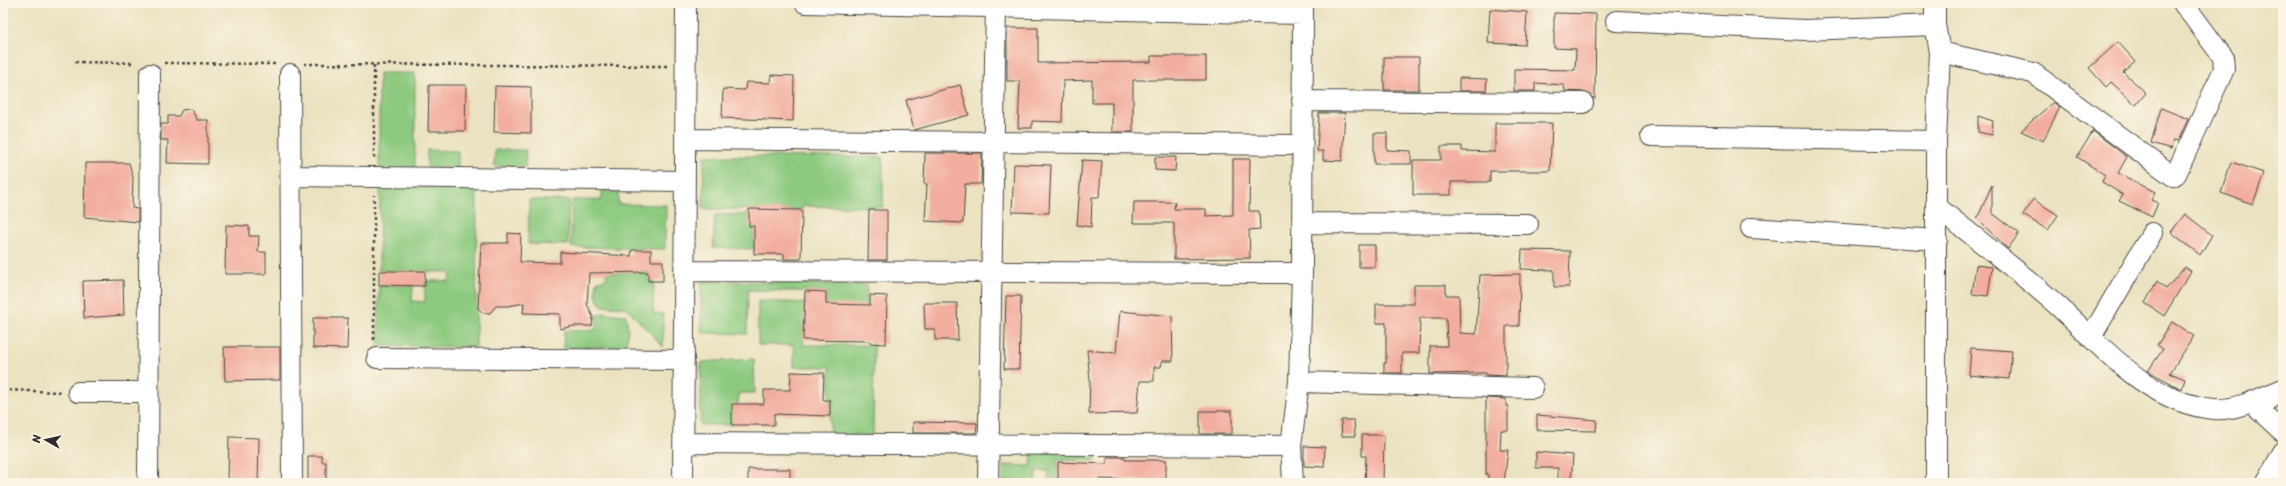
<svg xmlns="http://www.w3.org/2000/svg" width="2286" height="486" font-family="Sriracha,sans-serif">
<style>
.green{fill:#8dca80;stroke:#5c7a56}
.building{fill:#f2ad9f}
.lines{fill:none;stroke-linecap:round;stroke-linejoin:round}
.minor-casing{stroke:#484641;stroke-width:22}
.path{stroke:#484641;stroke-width:2.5;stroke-dasharray:3 3;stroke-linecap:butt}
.minor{stroke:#fff;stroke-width:20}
</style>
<rect width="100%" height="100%" fill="#fcf5e5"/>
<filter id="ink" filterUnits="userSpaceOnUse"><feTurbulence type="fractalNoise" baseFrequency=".025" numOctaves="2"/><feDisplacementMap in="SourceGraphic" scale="8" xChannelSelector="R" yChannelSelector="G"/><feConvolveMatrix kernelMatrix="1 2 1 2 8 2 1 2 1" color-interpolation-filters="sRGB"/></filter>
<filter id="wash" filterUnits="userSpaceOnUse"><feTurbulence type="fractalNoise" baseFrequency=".012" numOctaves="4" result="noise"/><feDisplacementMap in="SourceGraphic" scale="16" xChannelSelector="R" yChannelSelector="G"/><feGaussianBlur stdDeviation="0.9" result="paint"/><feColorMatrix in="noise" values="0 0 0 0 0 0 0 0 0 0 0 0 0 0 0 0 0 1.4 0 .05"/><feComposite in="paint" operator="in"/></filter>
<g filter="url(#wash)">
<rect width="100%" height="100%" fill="#eae2c0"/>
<path class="green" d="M379 73H415V171L379 170Z
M427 150 458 151V168L427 167Z
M495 150H526L525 167 494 166Z
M704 156 883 157V207L803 206 802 210 703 209Z
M380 186 477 189 476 347 378 346 379 285 413 286 412 301 425 302V281H450V272L379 271Z
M602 191 618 192V204L666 205 665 249 571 247 572 200H602Z
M529 200H569L568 245 528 244Z
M749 214 754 226V249L713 248 715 215Z
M648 272V281H654L653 313 663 314V347L626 307 602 306C595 299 595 292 597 282L607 278 606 273Z
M701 281 867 285V326L826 307V292L748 290 747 334 701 333Z
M758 301 812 303 804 326 803 345H874L873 436 830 435V367H794V345H758Z
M602 313 626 315 628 328 626 347 563 348 564 331 596 330 597 316Z
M754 359 755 393H739L738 404 732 425H700L701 362Z
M1032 449 1096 451V461L1057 460 1056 481H1048L1049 471H1036V482L1003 481V465L1031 466Z"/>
<g id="blocks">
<path class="building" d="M1490 9 1527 12 1525 45 1488 43Z
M1554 13 1596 14 1595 99 1583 92 1565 91 1564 85 1535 83V91H1514V69L1575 70 1576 49 1554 48Z
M1007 28H1038V63L1151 62V56H1206V80H1133V132H1112V103H1092V80L1063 81 1062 122 1032 121V128H1018L1020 81H1007Z
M2118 42 2135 61 2123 72 2146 93 2136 105 2111 82 2106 87 2089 68Z
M1384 57H1419V90H1384Z
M771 75 794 76 793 121 722 118 723 89 745 90 746 82 770 83Z
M1459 78 1487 79 1486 91H1459Z
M429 85H466L465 131H428Z
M960 85 969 115 914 130 906 100Z
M495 86 531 87V133L494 132Z
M2053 102 2060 107 2043 141 2021 131Z
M2161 108 2188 119 2178 141 2173 140 2171 149 2151 143Z
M191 109 197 120H208V164L167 163 168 140H161V124H168V116H179L182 110Z
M1319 113H1345L1342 161 1323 160V151H1317Z
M1978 116 1993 121 1992 135 1978 132Z
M1495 123H1552L1550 171H1490V182H1451V195H1413V160H1441V146H1462V151L1495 152Z
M2093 131 2127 157 2118 173 2155 192 2151 200 2158 203 2152 217 2119 201 2123 195 2102 182 2105 175 2077 157Z
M1374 133H1387V150L1411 151V164H1374Z
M925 153H982L981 184H965L963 223 925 221 927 184H924Z
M1155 157H1176L1175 171 1155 170Z
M1233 159H1250L1249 211H1259L1260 229 1249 230 1250 258 1174 259V223H1133L1134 202H1175L1174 209H1206V216L1233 215Z
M1082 160 1102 161 1099 197H1092L1091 227 1077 225Z
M2231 162 2264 173 2253 204 2221 193Z
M85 163H129L133 177 132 208 138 209V222L84 217Z
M1014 164 1051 165 1049 213 1012 212Z
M1992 185V213L2019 233 2008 249 1977 219Z
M2033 199 2058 215 2048 230 2023 215Z
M749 209 802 210 801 259H784V254H754V226H749Z
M869 210H887V260H868Z
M2185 214 2212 235 2200 255 2171 232Z
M226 225 249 226V236H259L258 252H266V274H225Z
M508 233 521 234 520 262 560 263V252L631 256 632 250H651V261H663V281H648V272L589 273 587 304 593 317 592 326H574L560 329V314L523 313 524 303 508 306H496L490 313H483L478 308 481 243H508Z
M1359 245H1375V267H1359Z
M1522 250 1570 251 1569 287H1554V270L1521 269Z
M1976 265 1992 267 1988 296 1972 294Z
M2185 267 2191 271 2164 316 2145 303 2157 281 2166 289Z
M379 271H425V286L379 285Z
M1520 274 1519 326H1506V376L1486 375V373L1430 374V346H1447L1446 318H1420L1419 353H1402V373H1384V363H1386V323H1376V304H1414V285H1446V295H1459L1460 333 1476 334 1480 275Z
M123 280 124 315 84 318 83 281Z
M805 291 826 292V304L870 305V295L887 296 886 344 870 343V341L803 340Z
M1006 296H1021L1019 369H1004Z
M924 303H957L958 340H935V329H925Z
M1120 311 1172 316 1173 361H1162L1161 367H1154V381H1140L1137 413 1089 414 1090 380 1087 350 1116 353Z
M313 318H348L347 349 313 348Z
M2172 322 2194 336 2170 373 2185 379 2182 389 2148 371 2163 349 2157 345Z
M224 347H280V380L225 381Z
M1971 348 2012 351 2009 379 1969 375Z
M791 372 824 373 823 400H830V416L774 414V425H732V404H764V390H790Z
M1486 398 1506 399V406H1508V430H1501L1500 450H1508L1504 483H1488V475L1486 474Z
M1200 411H1232V434H1200Z
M1537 415 1597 420 1596 431 1537 430Z
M1341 420H1354L1355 436H1342Z
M913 422 977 423 976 433H913Z
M1362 435H1384L1383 483H1365L1366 456H1362Z
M229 437 259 438 258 483H228Z
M1304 446 1325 447 1324 467 1304 466Z
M1536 452 1573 455 1571 483H1558V468H1536Z
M308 456H322V462H326V483H308Z
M1107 457H1125V460H1166V483H1148V480L1098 479V483L1058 481V462L1107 464Z
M748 469H790V483H748Z"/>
</g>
</g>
<g filter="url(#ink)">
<use href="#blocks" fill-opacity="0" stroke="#484641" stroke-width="1"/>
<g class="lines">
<g class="minor-casing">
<path id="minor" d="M805 3 1303 14
M1935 3V25L1940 52 1936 141V483
M1616 21 1805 30 1935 25
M1940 52 2033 73 2173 176 2176 174 2224 69 2223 57 2183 3
M290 74 292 483
M1302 101 1583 103
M1651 136 1936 141
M685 139 1302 145
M291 176 685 181
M1936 206C1974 237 2012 266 2049 298 2098 340 2144 403 2214 409 2236 411 2263 397 2283 389
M1302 223 1528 224
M1751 228 1937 240
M684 271 1302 273
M2091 337 2152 233
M377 358 684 360
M1299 382 1533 388
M78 392H148
M2275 393 2259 410 2283 432
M684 443 1291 446
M148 483 150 74
M683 483 686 3
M988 483 996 3
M1293 483 1291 446 1299 382 1302 273 1303 3
M2266 483 2283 452"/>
</g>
<path class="path" d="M75 62 135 63
M164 63 275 64
M304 64 667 66
M374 158V65
M374 340V195
M3 390 61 392"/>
<use href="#minor" class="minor"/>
</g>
</g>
<rect width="2286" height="486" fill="none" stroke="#fcf5e5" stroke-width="16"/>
<g transform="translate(46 440) rotate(278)" stroke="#fcf5e5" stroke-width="3" paint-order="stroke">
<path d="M0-3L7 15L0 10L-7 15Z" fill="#2b2b2b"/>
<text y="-6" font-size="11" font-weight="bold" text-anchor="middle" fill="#2b2b2b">N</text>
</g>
</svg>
